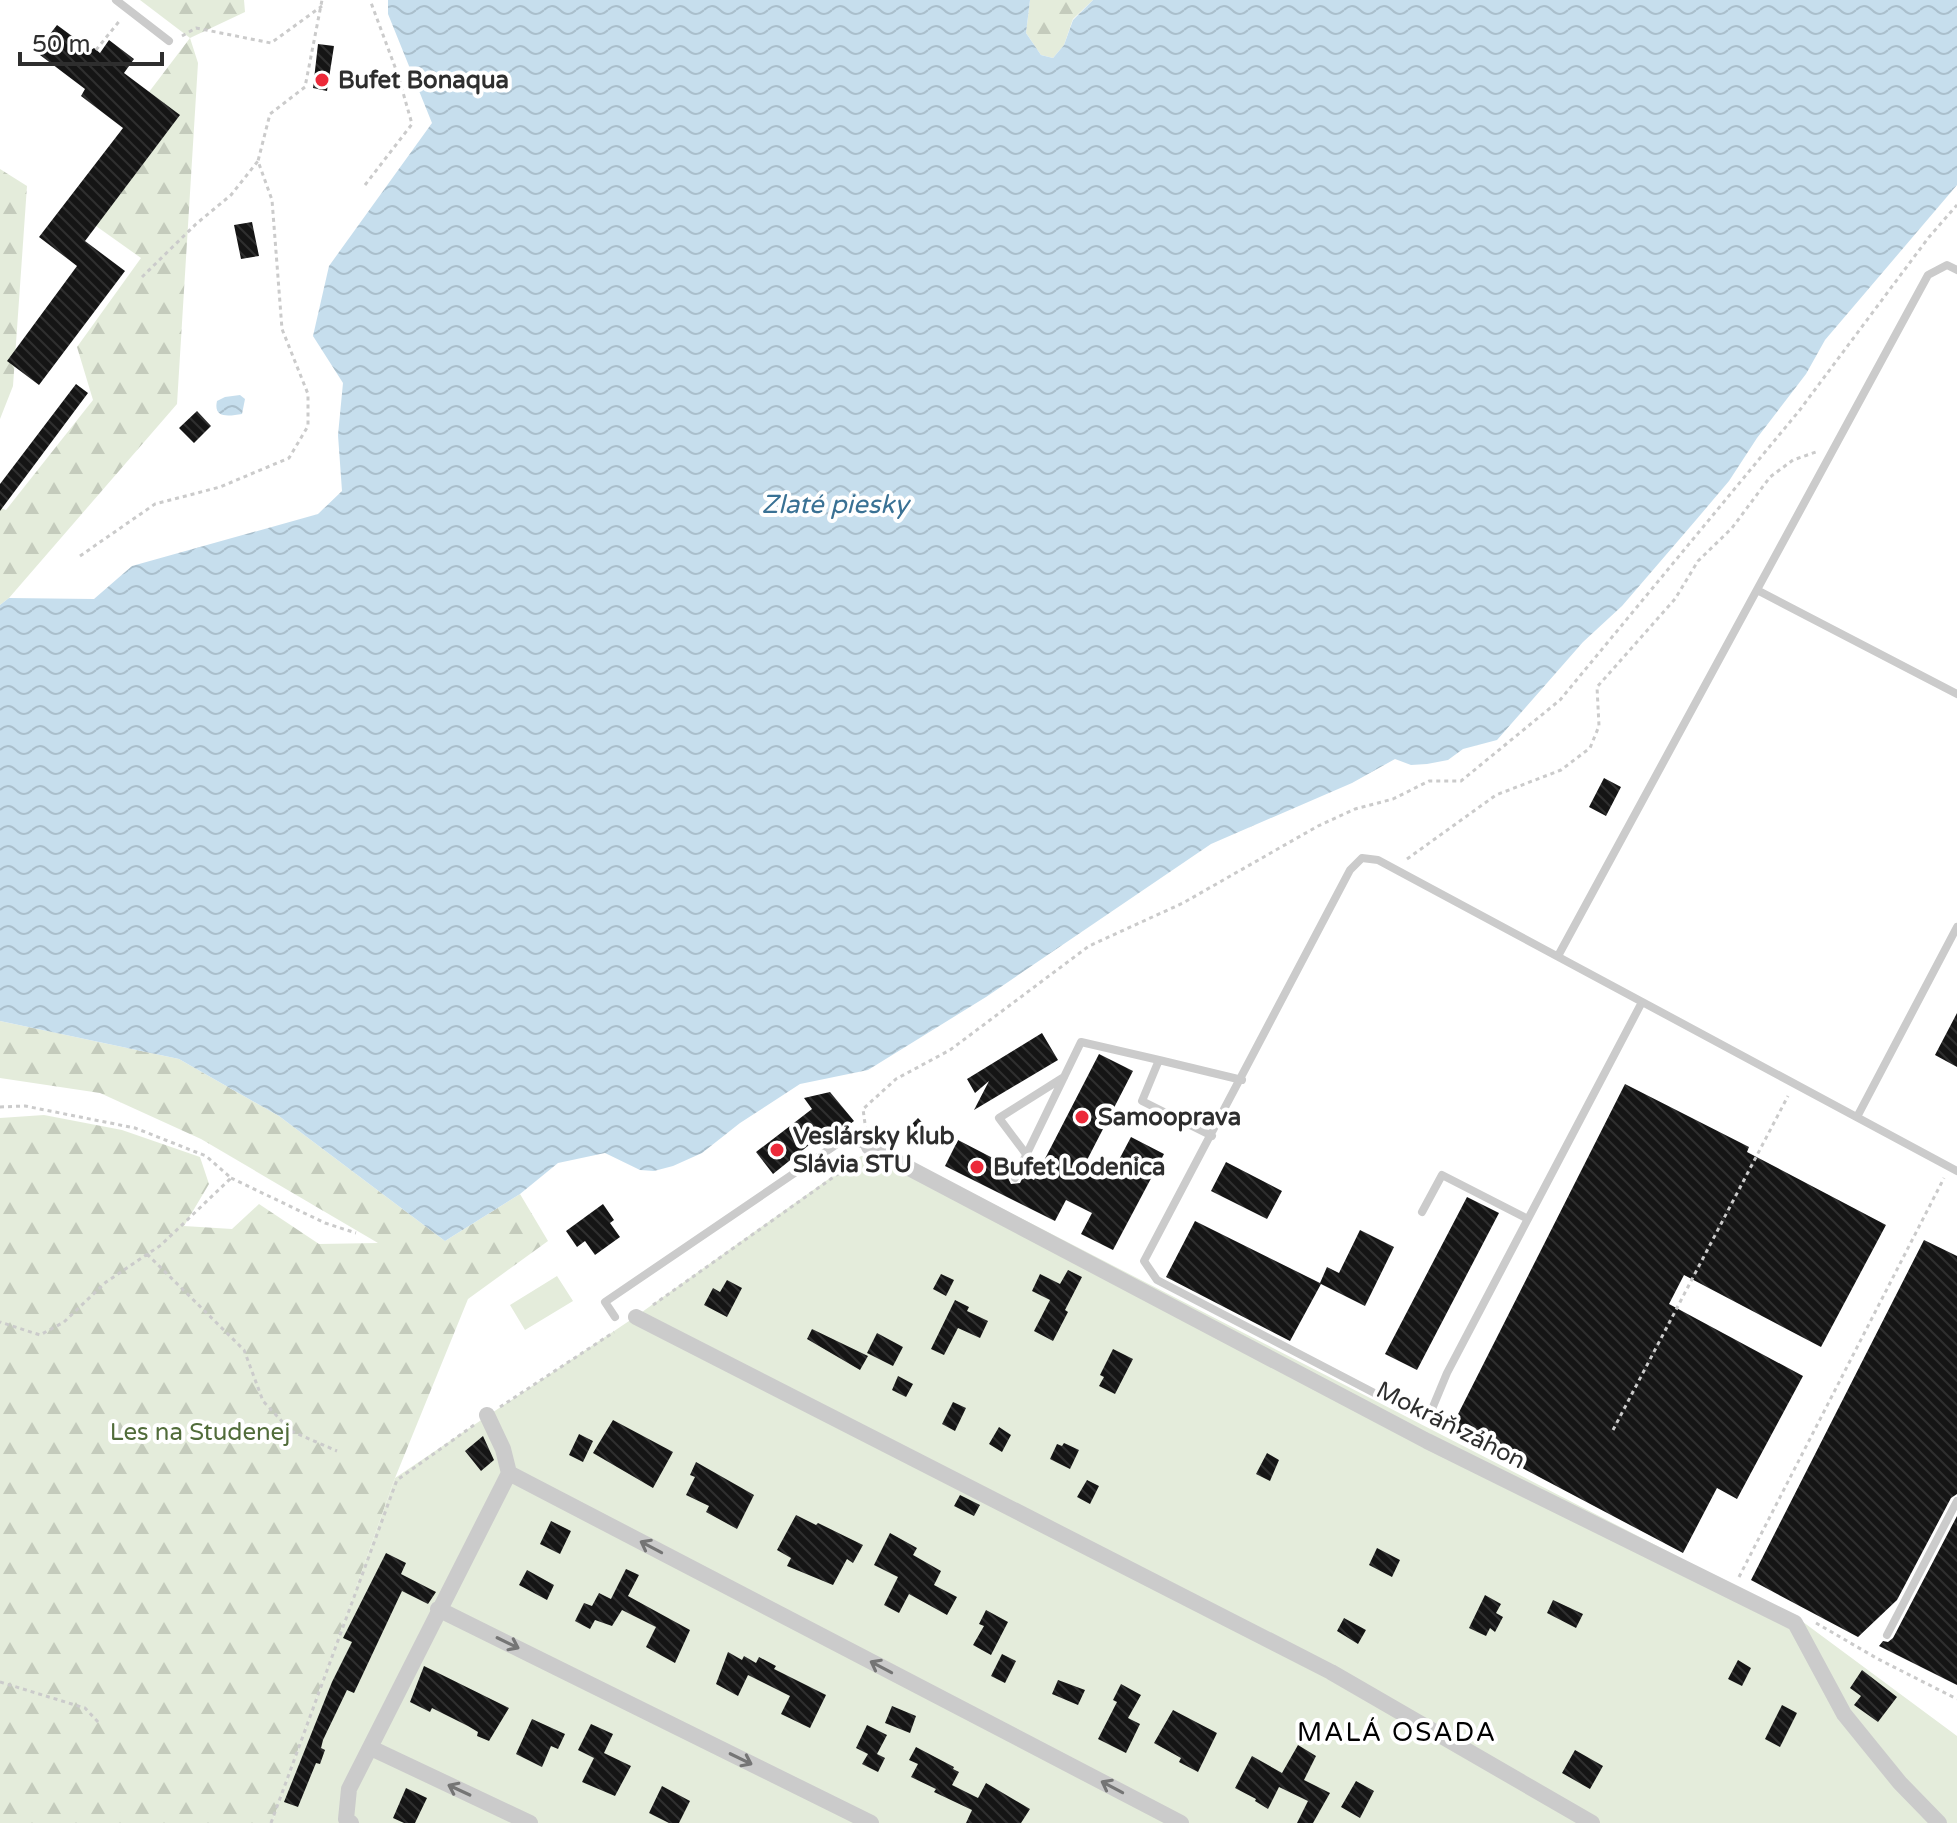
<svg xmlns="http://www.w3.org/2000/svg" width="1957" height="1823" font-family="'Varela Round',sans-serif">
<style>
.forest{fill:url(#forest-firs)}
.garden{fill:#e4ecdb}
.water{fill:url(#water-waves)}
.building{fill:url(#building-back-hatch)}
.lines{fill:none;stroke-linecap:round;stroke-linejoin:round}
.path{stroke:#cbcbcb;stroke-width:3;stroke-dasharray:4 4;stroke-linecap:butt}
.service{stroke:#cbcbcb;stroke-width:8}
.minor{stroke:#cbcbcb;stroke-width:16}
.oneway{stroke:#757575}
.poi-dot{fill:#ec2939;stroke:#fff;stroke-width:3}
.labels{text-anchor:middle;stroke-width:8;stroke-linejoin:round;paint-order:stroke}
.poi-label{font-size:24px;font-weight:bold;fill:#2e2e2e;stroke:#fff;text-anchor:start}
.street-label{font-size:24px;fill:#2e2e2e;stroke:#fff}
.park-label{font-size:24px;fill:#516c3a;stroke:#fff}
.water-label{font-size:26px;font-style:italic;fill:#397194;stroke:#fff}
.neighbourhood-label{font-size:26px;letter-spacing:2px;fill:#000;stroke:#fff}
</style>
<defs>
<pattern id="forest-firs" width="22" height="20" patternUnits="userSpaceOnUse" patternTransform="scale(2)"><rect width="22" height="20" fill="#e4ecdb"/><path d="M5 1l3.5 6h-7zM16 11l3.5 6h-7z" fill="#c4cbbc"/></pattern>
<pattern id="water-waves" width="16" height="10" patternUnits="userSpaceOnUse" patternTransform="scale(2)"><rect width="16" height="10" fill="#c6deed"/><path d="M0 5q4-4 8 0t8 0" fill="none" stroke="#aabfcc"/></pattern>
<pattern id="building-back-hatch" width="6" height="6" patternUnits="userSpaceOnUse" patternTransform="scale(2)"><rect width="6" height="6" fill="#151515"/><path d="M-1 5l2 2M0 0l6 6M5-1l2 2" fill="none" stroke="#2f2f2f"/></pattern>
</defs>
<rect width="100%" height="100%" fill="#fff"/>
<path class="forest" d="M140 0H244L245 12 190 38 198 63 177 404 9 598 0 605V508L6 510 93 400 77 347 141 258 96 226 179 116 149 92 190 38Z
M1030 0H1093L1073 19 1064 45 1053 58 1041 55 1026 33Z
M0 169 27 186 13 386 0 419Z
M0 1021 179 1059 279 1116 445 1241 520 1194 548 1241 468 1299 395 1478 272 1823H0V1118L44 1115 122 1130 200 1157 209 1184 184 1226 232 1229 259 1204 319 1244 378 1243 201 1139 100 1093 0 1078Z"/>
<path class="garden" d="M861 1156 910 1161 1799 1619 1957 1736V1823H272L395 1478 635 1317Z
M557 1276 573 1301 525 1330 510 1305Z"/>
<path class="water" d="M388 0H1030L1026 33 1041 55 1053 58 1064 45 1073 20 1093 0H1957V185L1825 340 1806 374 1757 438 1729 481 1696 520 1622 606 1583 642 1497 740 1463 749 1448 760 1427 764 1411 765 1395 759 1352 783 1211 844 986 997 868 1070 800 1084 740 1123 702 1153 673 1166 654 1171 640 1170 605 1153 558 1163 520 1194 445 1241 279 1116 179 1059 0 1021V605L9 598 94 599 132 566 318 514 342 491 338 435 343 383 313 336 329 266 432 123 388 14Z
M240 395 245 399 242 414C229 416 213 419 217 401L225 397Z"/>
<path class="building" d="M57 25 91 50 94 48 100 53 109 40 134 59 124 73 180 115 85 241 125 271 39 385 7 361 77 266 39 237 123 128 81 96 85 89 36 52Z
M318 44 334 46 327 91 313 88Z
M252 222 259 256 241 259 234 225Z
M76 384 88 393 0 511V484Z
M197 411 211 426 194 443 179 428Z
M1604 778 1621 787 1606 816 1589 807Z
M1957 1013V1067L1935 1055Z
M1042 1033 1058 1060 974 1110 989 1081 975 1093 967 1079Z
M1099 1054 1133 1071 1087 1160 1112 1173 1131 1137 1164 1154 1113 1250 1081 1234 1092 1213 1066 1200 1055 1221 945 1166 958 1140 1012 1168 1008 1178 1011 1184 1020 1183 1024 1175 1034 1180Z
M1625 1084 1749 1147 1747 1152 1886 1225 1821 1347 1684 1275 1669 1304 1803 1376 1737 1499 1717 1488 1683 1553 1450 1430Z
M830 1092 854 1121 824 1144 819 1137 773 1174 756 1152 812 1109 804 1098Z
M918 1118 932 1133 919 1146 905 1131Z
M1226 1162 1282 1191 1267 1219 1211 1191Z
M1467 1197 1499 1213 1417 1370 1385 1354Z
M603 1204 614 1220 610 1223 620 1237 595 1255 585 1241 577 1247 566 1231Z
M1195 1221 1320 1283 1327 1267 1339 1273 1360 1230 1394 1247 1365 1306 1321 1284 1290 1341 1166 1277Z
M1924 1240 1957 1256V1494L1951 1498 1897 1600 1858 1637 1751 1580Z
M1068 1270 1082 1277 1065 1310 1068 1312 1053 1341 1034 1331 1050 1300 1032 1291 1040 1274 1060 1284Z
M941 1274 954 1280 946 1296 933 1289Z
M727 1280 742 1288 727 1317 704 1305 713 1288 720 1292Z
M955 1300 969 1307 967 1311 988 1321 980 1338 958 1328 944 1355 931 1349Z
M812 1329 868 1356 860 1370 807 1339Z
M877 1333 903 1347 893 1366 867 1353Z
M1113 1349 1133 1359 1115 1394 1099 1386 1104 1377 1100 1375Z
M898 1376 913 1384 906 1397 892 1390Z
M953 1402 966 1408 955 1431 942 1424Z
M613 1420 673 1452 653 1488 593 1453Z
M999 1427 1011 1435 1002 1452 989 1444Z
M579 1434 593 1441 583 1462 569 1455Z
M483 1436 494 1460 481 1471 465 1451Z
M1064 1443 1079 1450 1070 1469 1050 1459 1057 1444 1062 1446Z
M1267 1453 1279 1460 1270 1481 1256 1474Z
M696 1462 754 1495 737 1529 706 1512 709 1506 686 1495 695 1477 690 1475Z
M1087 1480 1099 1486 1090 1504 1077 1497Z
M960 1495 980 1505 974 1516 954 1506Z
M796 1515 816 1525 818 1523 863 1545 853 1563 847 1559 833 1585 787 1566 791 1558 777 1550Z
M1957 1516V1685L1879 1646 1883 1641 1888 1642 1893 1638Z
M551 1521 571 1531 560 1554 540 1544Z
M890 1533 917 1548 913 1555 941 1571 934 1585 957 1597 947 1615 909 1594 899 1613 884 1605 898 1577 874 1565Z
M1377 1548 1400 1560 1392 1577 1369 1565Z
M386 1553 406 1563 401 1574 436 1592 428 1604 402 1591 354 1693 347 1690 323 1740 321 1748 325 1750 320 1764 316 1763 298 1807 284 1802 332 1682 352 1642 343 1638Z
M626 1569 639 1575 628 1596 690 1630 675 1663 646 1647 656 1627 622 1610 612 1626 595 1620 590 1629 575 1621 584 1603 592 1606 599 1593 611 1599Z
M527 1570 554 1585 547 1600 519 1585Z
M1485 1595 1501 1604 1496 1613 1503 1617 1495 1632 1490 1628 1486 1636 1469 1628Z
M1553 1600 1583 1614 1576 1628 1547 1613Z
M986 1610 1008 1622 991 1655 973 1645 984 1626 979 1624Z
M1344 1618 1366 1630 1358 1644 1337 1631Z
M728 1652 742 1660 744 1656 756 1663 759 1657 776 1666 774 1669 826 1695 810 1728 781 1714 790 1696 748 1675 738 1696 716 1684Z
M1002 1654 1016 1661 1005 1683 991 1676Z
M1738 1660 1751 1668 1742 1686 1728 1679Z
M424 1666 509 1708 489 1741 477 1736 478 1732 468 1726 432 1708 430 1712 410 1702Z
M1862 1670 1897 1697 1878 1722 1854 1705 1861 1696 1850 1688Z
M1058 1680 1085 1690 1078 1705 1052 1694Z
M1121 1684 1141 1695 1128 1718 1140 1724 1126 1753 1098 1739 1117 1702 1113 1700Z
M1782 1705 1797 1713 1780 1747 1765 1739Z
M892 1706 916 1716 910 1733 885 1723Z
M1173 1710 1217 1733 1198 1772 1179 1762 1181 1758 1154 1743Z
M532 1719 565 1734 558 1749 551 1746 542 1767 516 1754Z
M591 1724 613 1734 604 1753 631 1766 615 1796 582 1782 594 1758 578 1750Z
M867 1725 887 1735 877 1754 885 1758 878 1772 862 1764 868 1754 856 1748Z
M1298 1745 1316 1756 1304 1780 1330 1793 1313 1823H1297L1308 1801 1279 1787 1268 1809 1255 1801 1256 1799 1235 1788 1252 1756 1282 1773Z
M916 1747 954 1767 953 1769 959 1772 952 1785 978 1798 986 1783 1030 1809 1021 1823H966L972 1810 934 1792 936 1789 911 1777 918 1764 909 1760Z
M1575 1750 1603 1766 1590 1789 1562 1773Z
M1356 1781 1374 1791 1360 1818 1341 1807Z
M662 1786 690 1801 679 1823H669L649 1813Z
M406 1788 427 1798 415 1823H404L393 1818Z"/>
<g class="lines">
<path class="path" d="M182 36 196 28 271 43 322 6
M96 50 121 19
M365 185 412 124 398 75 370 0
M142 277 196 224 231 195 258 161
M80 556 155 504 220 487 289 458 308 426V394L282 329 272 200 258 161 270 114 305 87 322 0
M1407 859 1496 795 1561 770 1590 748 1599 726 1597 687 1675 599 1698 561 1732 528 1770 477 1793 460 1816 452
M0 1107 25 1106 135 1128 206 1156 231 1178 161 1245 106 1282 64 1322 40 1335 0 1322
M866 1131 863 1109 896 1079 950 1050 1089 946 1183 903 1318 826 1355 809 1393 799 1429 781H1461L1560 700 1799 411 1929 237 1957 205
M231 1178 325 1223 356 1233
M147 1254 244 1350 263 1401 291 1431 337 1451
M653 1305 859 1159
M500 1407 614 1332
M1613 1430 1788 1096
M1739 1577 1944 1178
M1816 1623 1878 1659 1957 1699
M0 1682 85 1708 99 1723
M271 1823 397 1480 474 1425"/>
<path class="service" d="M116 0 169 41
M1757 590 1957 694
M1558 956 1928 275 1947 265 1957 270
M1642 1002 1447 1373 1432 1409 1407 1410 1157 1280 1144 1261 1350 870 1362 858 1378 860 1957 1171
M1159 1060 1242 1080
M1857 1117 1957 927
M1026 1154 999 1118 1064 1077
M1015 1178 1081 1042 1159 1060 1142 1101 1212 1136
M1422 1212 1442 1175 1528 1219
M615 1317 605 1302 846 1138 869 1147
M1887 1635 1957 1501"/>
<path class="minor" d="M869 1147 1427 1441 1795 1623 1844 1714 1900 1783 1939 1823
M636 1317 1331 1672 1592 1823
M509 1473 1181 1823
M438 1609 871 1823
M371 1748 530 1823
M351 1823 346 1819 349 1789 509 1473 503 1449 487 1415"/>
</g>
<defs><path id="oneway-shaft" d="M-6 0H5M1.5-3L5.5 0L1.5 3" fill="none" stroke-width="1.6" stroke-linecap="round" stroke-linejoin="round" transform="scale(2)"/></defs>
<g class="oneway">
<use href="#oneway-shaft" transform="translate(651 1547) rotate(-152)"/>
<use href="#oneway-shaft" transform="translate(508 1643) rotate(26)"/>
<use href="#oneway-shaft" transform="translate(881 1667) rotate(-152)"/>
<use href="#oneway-shaft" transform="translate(741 1759) rotate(26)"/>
<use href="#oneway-shaft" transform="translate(1112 1787) rotate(-152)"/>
<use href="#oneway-shaft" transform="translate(459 1790) rotate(-155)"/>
</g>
<g class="poi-dot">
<circle cx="322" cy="80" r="8"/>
<circle cx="1082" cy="1117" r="8"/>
<circle cx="777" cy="1150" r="8"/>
<circle cx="977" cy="1167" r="8"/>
</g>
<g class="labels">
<g class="poi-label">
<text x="338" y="88">Bufet Bonaqua</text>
<text x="1098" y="1125">Samooprava</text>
<text x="793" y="1144">Veslársky klub<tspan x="793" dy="28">Slávia STU</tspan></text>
<text x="993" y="1175">Bufet Lodenica</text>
</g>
<g class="street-label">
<text transform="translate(1451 1425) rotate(27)" y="8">Mokráň záhon</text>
</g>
<g class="park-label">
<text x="200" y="1440">Les na Studenej</text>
</g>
<g class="water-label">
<text x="835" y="513">Zlaté piesky</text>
</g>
<g class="neighbourhood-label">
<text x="1397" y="1741">MALÁ OSADA</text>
</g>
</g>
<path d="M20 52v12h142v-12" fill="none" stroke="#2e2e2e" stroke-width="4"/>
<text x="32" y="52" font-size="24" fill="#2e2e2e" stroke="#ffffff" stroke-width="6" paint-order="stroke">50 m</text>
</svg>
